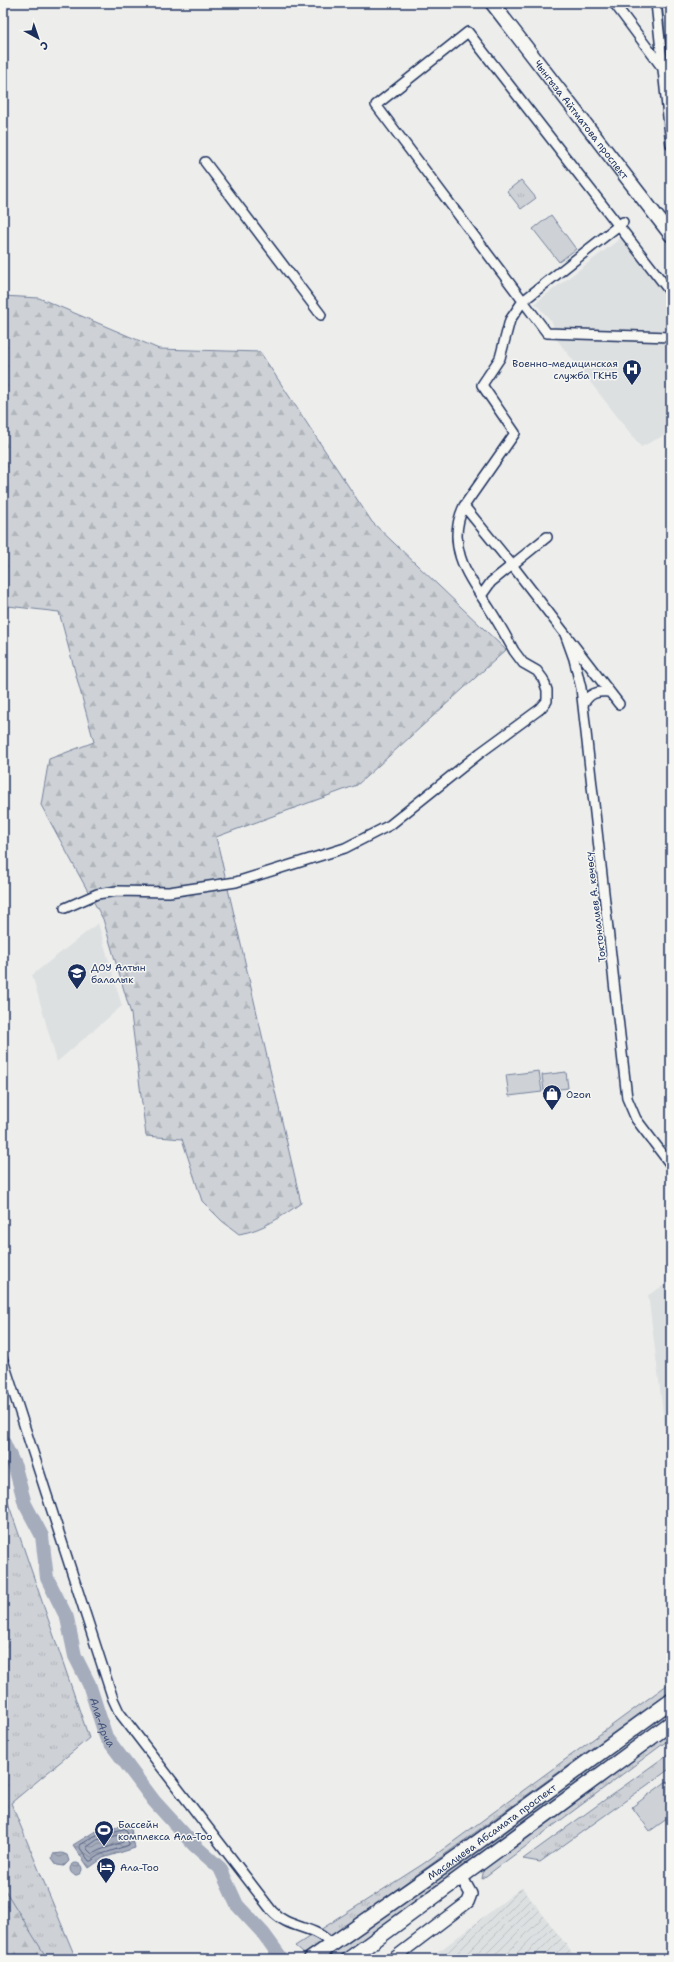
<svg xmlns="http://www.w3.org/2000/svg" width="674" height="1962" font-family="'Shantell Sans',sans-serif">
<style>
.built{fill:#dde0e1}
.industrial{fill:url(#industrial-furrows)}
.grass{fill:url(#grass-tufts);stroke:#74809a}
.forest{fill:url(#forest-firs);stroke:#74809a}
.pitch{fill:#ced2d7;stroke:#74809a}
.water{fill:url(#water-waves);stroke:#6e7a96}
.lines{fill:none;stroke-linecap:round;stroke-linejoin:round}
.shore{stroke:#526184;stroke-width:1}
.stream{stroke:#6e7a96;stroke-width:2.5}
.river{stroke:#a5acbc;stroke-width:14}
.minor-casing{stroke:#1b2f5e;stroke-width:12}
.tertiary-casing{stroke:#1b2f5e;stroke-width:14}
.secondary-casing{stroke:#1b2f5e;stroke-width:16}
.primary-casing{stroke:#1b2f5e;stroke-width:17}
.minor{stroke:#f6f6f2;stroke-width:9}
.tertiary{stroke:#f6f6f2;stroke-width:11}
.secondary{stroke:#f6f6f2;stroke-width:13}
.primary{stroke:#f6f6f2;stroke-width:14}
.labels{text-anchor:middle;stroke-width:3;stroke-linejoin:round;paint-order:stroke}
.street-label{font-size:10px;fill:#1b2f5e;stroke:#f6f6f2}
.poi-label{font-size:10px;fill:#1b2f5e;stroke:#f6f6f2;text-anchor:start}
.water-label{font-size:11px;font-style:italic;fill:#44547a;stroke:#f6f6f2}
</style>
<defs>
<pattern id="industrial-furrows" width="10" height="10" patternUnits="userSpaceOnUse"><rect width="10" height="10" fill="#dde0e1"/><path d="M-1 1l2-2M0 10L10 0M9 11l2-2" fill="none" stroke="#bdc0c3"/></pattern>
<pattern id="grass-tufts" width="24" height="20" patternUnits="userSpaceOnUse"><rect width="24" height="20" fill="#ced2d7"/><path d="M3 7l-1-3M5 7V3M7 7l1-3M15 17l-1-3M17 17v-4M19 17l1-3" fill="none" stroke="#b0b5bb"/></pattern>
<pattern id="forest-firs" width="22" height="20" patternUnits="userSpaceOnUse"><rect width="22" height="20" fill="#ced2d7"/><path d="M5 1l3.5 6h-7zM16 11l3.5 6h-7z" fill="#b0b5bb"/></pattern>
<pattern id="water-waves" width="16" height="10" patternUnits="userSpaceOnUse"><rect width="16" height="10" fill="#a5acbc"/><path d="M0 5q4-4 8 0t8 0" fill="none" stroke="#868c9c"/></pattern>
</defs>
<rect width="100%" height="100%" fill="#edeeec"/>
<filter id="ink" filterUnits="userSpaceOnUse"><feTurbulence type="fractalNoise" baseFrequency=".025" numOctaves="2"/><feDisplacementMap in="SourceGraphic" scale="8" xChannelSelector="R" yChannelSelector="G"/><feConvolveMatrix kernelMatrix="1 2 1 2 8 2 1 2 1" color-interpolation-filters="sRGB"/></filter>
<g filter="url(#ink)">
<path class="built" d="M621 238 671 302V432L641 447 557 340 552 322 535 303Z
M98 923 122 1006 57 1062 32 975Z
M671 1281V1476L648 1295Z"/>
<path class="industrial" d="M522 1887 577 1959H429Z"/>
<path class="grass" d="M521 180 536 198 521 209 507 191Z
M3 1488 89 1738 11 1803 76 1959H3Z
M671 1682V1691L350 1923 304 1954 295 1946 423 1864Z
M671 1709V1715L336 1959H323L547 1801Z
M671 1730V1738L482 1879 484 1868Z
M671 1752V1768L540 1862 523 1859Z"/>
<path class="forest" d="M3 296 39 298 159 349 260 352 372 522 506 650 357 785 216 837 301 1203C281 1217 263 1230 239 1234L222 1221 202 1201 182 1139 146 1136 131 1014 103 919 41 805 49 759 94 742 59 612 8 606 3 596Z
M3 1887 45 1955 46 1959H3Z"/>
<path class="pitch" d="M551 215 576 249 559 262 533 229Z
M539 1071 542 1092 509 1096 506 1075Z
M566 1072 568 1088 544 1091 542 1075Z
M667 1781 671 1786V1816L650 1831 632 1807Z"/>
<path class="water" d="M130 1824 135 1848 103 1858 89 1868 73 1845 94 1832Z
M62 1853 67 1855 69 1861 64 1866 57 1865 52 1858 53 1854Z
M70 1869a6 6 0 1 1 12 0a6 6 0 1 1-12 0Z"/>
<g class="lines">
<path class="shore" d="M125 1829 127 1831 129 1845 102 1854 91 1861H89L80 1848V1845L95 1836Z
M121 1835 123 1837V1842L100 1850 92 1854 87 1849V1847L97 1840Z"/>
<path class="stream" d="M661 3 671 99
M671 1128 669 1130 671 1133"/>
<path class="river" id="s1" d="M3 1441 15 1467 25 1504 42 1536 47 1578 67 1618 75 1656 89 1684 106 1737 154 1801 194 1845 220 1868 237 1905 263 1933 282 1959"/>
<g class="minor-casing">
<path id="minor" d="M614 3 661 66
M656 3 671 145
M667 3 671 43
M205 162 321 315
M671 293 468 32 376 105 547 333 671 337
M464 506 512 565 619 704
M481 596 491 582 547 537
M565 634 574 659 581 688 627 1098 636 1119 671 1165
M583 705C589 693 597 691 609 692
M65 908 97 894 117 891 169 892 236 882 345 848 390 825 480 753 540 709 547 701V690L543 679 537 671 523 663 514 651C506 636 498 622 489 608 468 576 445 546 464 506L515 433 482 385 500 358 510 320 523 301 623 222
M3 1360 113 1699 119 1712 272 1911C289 1930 317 1925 331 1945"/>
</g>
<g class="tertiary-casing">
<path id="tertiary" d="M393 1959 468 1902 471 1894 461 1876"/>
</g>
<g class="secondary-casing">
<g id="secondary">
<path id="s2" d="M492 3 671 235"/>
</g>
</g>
<g class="primary-casing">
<g id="primary">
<path id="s3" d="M311 1959 460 1855 671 1701"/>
<path d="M349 1959 671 1723"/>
</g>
</g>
<use href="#minor" class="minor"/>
<use href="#tertiary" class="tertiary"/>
<use href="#secondary" class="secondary"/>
<use href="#primary" class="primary"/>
</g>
</g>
<defs>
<g id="hospital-pin" transform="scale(1)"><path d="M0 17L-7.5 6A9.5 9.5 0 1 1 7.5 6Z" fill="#1b2f5e" stroke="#f6f6f2"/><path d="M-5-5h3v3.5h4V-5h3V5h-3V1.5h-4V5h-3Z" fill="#fff"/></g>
<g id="school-pin" transform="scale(1)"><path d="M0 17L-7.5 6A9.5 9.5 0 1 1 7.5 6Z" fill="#1b2f5e" stroke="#f6f6f2"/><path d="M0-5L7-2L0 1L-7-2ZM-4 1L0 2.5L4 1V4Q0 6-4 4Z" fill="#fff"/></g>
<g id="shop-pin" transform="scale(1)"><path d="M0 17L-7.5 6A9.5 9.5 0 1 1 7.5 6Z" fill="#1b2f5e" stroke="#f6f6f2"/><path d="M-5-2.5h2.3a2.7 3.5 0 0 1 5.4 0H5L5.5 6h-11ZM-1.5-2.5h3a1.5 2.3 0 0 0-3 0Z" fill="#fff"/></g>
<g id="stadium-pin" transform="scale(1)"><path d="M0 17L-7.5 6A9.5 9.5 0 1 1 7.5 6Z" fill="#1b2f5e" stroke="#f6f6f2"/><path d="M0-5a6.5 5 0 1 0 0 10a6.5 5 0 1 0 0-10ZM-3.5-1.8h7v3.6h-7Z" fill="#fff"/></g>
<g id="hotel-pin" transform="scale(1)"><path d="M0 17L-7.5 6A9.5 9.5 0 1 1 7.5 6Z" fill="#1b2f5e" stroke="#f6f6f2"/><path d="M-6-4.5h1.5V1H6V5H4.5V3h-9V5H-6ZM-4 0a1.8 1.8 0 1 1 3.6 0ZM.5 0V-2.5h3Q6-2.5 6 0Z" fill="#fff"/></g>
</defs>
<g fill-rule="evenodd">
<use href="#hospital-pin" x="632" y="369"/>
<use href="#school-pin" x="77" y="973"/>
<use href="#shop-pin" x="552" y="1094"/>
<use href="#stadium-pin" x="104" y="1830"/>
<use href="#hotel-pin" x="106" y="1867"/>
</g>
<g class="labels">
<g class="street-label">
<text dy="4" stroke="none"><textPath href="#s2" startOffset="147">Чынгыза Айтматова проспект</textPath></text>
<text transform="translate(595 907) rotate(-97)" y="4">Токтоналиев А. көчөсү</text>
<text dy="4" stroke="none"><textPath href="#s3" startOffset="221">Масалиева Абсамата проспект</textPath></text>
</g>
<g class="poi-label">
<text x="618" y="367" text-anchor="end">Военно-медицинская<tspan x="618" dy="12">служба ГКНБ</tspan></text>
<text x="91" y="971">ДОУ Алтын<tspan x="91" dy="12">балалык</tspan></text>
<text x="566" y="1098">Ozon</text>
<text x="118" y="1828">Бассейн<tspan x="118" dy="12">комплекса Ала-Тоо</tspan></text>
<text x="120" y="1871">Ала-Тоо</text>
</g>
<g class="water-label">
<text dy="4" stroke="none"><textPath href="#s1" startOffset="301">Ала-Арча</textPath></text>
</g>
</g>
<rect width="674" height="1962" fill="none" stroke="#f6f6f2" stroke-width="16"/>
<rect x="8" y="8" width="658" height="1946" fill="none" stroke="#1b2f5e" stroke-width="1.5" filter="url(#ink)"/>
<g transform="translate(38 38) rotate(140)" stroke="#f6f6f2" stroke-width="3" paint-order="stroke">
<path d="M0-3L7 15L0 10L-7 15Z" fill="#1b2f5e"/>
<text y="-6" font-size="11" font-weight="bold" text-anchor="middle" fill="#1b2f5e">С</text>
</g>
</svg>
